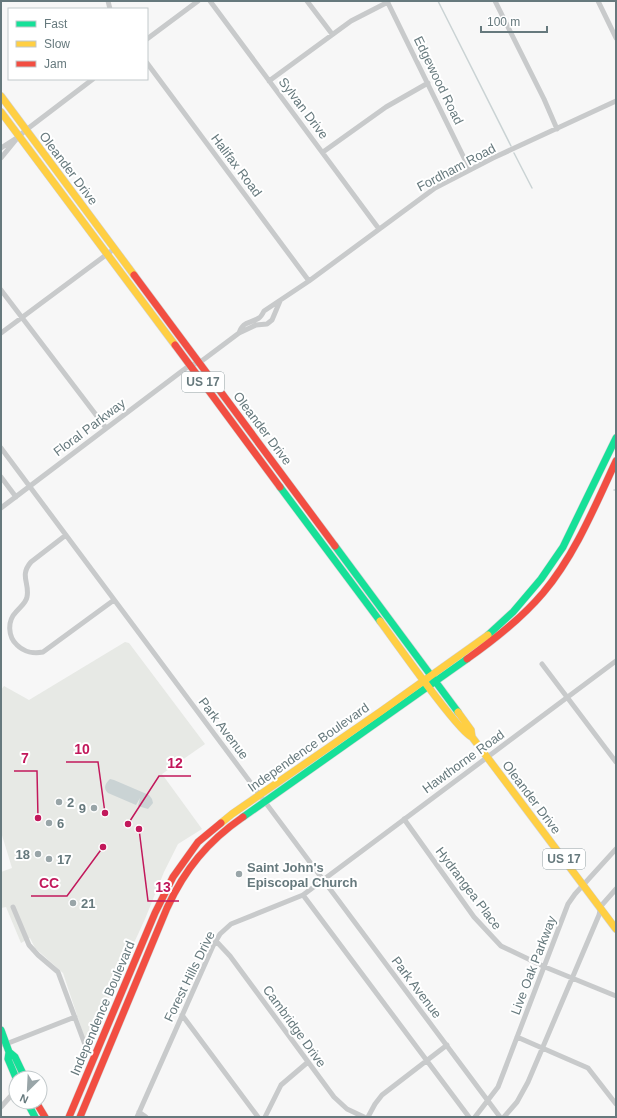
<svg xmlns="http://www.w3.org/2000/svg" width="617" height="1118" font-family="Helvetica,sans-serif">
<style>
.green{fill:#e7e9e5}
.water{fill:#cad3d4}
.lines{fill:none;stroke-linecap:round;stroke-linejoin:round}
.stream{stroke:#cad3d4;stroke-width:1.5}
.fast-casing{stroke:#d2d3d4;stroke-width:8}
.slow-casing{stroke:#d2d3d4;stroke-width:8}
.jam-casing{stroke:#d2d3d4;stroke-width:8}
.street{stroke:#c8cacb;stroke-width:5}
.fast{stroke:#16e098;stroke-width:7}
.slow{stroke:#ffcf43;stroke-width:7}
.jam{stroke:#f24e42;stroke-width:7}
.poi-dot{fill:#99a5a8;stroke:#fff;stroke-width:1.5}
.labels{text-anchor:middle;stroke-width:4;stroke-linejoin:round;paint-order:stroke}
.shield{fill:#fff;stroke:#94a1a4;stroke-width:1}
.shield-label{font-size:12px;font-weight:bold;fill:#66797d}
.street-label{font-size:13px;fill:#66797d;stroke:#fff}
.poi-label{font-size:13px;font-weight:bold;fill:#66797d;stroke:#fff;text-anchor:start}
.leader{fill:none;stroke:#c2185b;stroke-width:1.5}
.callout-dot{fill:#c2185b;stroke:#fff;stroke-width:1.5}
.callout-label{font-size:14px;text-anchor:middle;font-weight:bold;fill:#c2185b;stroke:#fff;stroke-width:4;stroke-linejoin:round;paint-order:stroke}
</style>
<rect width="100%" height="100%" fill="#f7f7f7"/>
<path class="green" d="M125 642 129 643 205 744 162 774 202 829 178 844 164 872 145 919 87 1045 63 973 35 948 30 938 21 943 6 907 1 908V872L12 868 1 832V690L4 686 29 700Z"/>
<path class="water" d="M110 779 114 780 149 795 152 799 153 803 148 809 138 806 140 798 136 805 108 793C103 788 105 784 110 779Z"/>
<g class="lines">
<path class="stream" d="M438 1 511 146
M514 153 532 188
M614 490H616"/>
<g class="fast-casing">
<path id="fast" d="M280 487 380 621
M335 546 458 712
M488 635 513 612 541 579 563 547 616 438
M243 817 467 659
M1 1030 9 1052 15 1057 25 1078
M9 1052 8 1059 16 1078
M27 1102 35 1117"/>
</g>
<g class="slow-casing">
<path id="slow" d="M1 96 134 275
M1 112 175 345
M380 621C392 637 460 734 472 737
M458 712 471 730 472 737 616 929
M221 823 232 814 380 712 488 635"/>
</g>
<g class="jam-casing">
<path id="jam" d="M134 275 335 546
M175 345 280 487
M467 659C494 640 521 619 543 593 575 555 595 506 616 461
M36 1102 45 1117
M69 1117 155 913 173 877 198 842 221 823
M80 1117 167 908C185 869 207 842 243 817"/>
</g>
<path class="street" d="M108 1 110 9
M210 1 379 229
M307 1 332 34
M387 1 470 170
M495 1 544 99 557 129
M598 1 616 38
M147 39 198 1
M147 63 309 281
M269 81 351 21 388 2
M1 148 15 139
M323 152 386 107 428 83
M1 158 19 136 26 130 93 79
M1 290 106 428
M1 333 114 249
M239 333C243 321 249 324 259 318 261 317 263 313 264 311L309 281 435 188 493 158 616 101
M1 448 500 1117
M1 477 16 497
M1 508 190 365 199 363 239 333 256 325 267 324 272 320 280 301
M66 535 31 562C19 576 30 583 27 597 26 603 20 607 16 612 7 621 8 637 17 645 24 652 34 654 43 652L114 600
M542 664 616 762
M404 819 474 917 501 946 545 967 616 996
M303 895 469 1117
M13 907 29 945 38 955 58 972 87 1050
M216 941 230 956 334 1097 347 1109 364 1117
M182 1015 258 1117
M517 1037 588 1068 616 1104
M1 1044H6L75 1017
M1 1107 16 1090
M139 1112 146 1117
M137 1117 213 946 220 934 231 924 303 895 616 661
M265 1117 281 1085 308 1062
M368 1117 375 1104 382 1095 447 1045
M475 1117 498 1087 568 904 575 894 616 849
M504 1117 517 1102 528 1082 599 915 601 906 616 889"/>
<use href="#fast" class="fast"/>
<use href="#slow" class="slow"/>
<use href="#jam" class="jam"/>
</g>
<g class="poi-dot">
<circle cx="59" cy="802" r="4"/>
<circle cx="94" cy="808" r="4"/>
<circle cx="49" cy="823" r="4"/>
<circle cx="38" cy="854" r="4"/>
<circle cx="49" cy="859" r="4"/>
<circle cx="239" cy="874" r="4"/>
<circle cx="73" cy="903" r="4"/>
</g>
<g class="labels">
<g class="shield">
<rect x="182" y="372" width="42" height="20" rx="3"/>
<rect x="543" y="849" width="42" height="20" rx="3"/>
</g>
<g class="shield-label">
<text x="203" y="386">US 17</text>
<text x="564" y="863">US 17</text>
</g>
<g class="street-label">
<text transform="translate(439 80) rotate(64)" y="5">Edgewood Road</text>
<text transform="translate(304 108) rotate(53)" y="5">Sylvan Drive</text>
<text transform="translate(237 165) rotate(53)" y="5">Halifax Road</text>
<text transform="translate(456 167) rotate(-28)" y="5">Fordham Road</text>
<text transform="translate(69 168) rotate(53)" y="5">Oleander Drive</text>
<text transform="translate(89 427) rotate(-37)" y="5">Floral Parkway</text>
<text transform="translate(263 428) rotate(53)" y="5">Oleander Drive</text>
<text transform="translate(224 728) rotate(53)" y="5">Park Avenue</text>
<text transform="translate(308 747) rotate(-35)" y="5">Independence Boulevard</text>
<text transform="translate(463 761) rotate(-36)" y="5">Hawthorne Road</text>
<text transform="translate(532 797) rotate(53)" y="5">Oleander Drive</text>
<text transform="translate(469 888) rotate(53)" y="5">Hydrangea Place</text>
<text transform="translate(533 965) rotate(-69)" y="5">Live Oak Parkway</text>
<text transform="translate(189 976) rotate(-64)" y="5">Forest Hills Drive</text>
<text transform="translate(417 987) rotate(53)" y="5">Park Avenue</text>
<text transform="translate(102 1008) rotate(-67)" y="5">Independence Boulevard</text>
<text transform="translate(295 1026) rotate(54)" y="5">Cambridge Drive</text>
</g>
<g class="poi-label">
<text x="67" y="807">2</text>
<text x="86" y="813" text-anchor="end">9</text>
<text x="57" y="828">6</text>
<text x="30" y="859" text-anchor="end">18</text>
<text x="57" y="864">17</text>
<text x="247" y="872">Saint John's<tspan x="247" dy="15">Episcopal Church</tspan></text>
<text x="81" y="908">21</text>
</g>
</g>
<path class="leader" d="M105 813L98 762H66M38 818L37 771H14M128 824L159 776H191M103 847L67 896H31M139 829L148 901H179"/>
<g class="callout-dot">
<circle cx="105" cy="813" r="4"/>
<circle cx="38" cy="818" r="4"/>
<circle cx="128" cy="824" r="4"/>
<circle cx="103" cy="847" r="4"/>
<circle cx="139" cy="829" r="4"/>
</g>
<g class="callout-label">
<text x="82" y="754">10</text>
<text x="25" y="763">7</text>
<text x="175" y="768">12</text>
<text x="49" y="888">CC</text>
<text x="163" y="892">13</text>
</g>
<rect width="617" height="1118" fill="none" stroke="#66797d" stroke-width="4"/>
<rect x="8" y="8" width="140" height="72" fill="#ffffff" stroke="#c2c9cb"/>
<rect x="16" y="21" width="20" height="6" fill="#16e098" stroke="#c2c9cb"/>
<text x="44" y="28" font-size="12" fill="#66797d">Fast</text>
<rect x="16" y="41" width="20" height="6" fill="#ffcf43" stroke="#c2c9cb"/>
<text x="44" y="48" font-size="12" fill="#66797d">Slow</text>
<rect x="16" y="61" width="20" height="6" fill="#f24e42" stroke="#c2c9cb"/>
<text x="44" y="68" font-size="12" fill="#66797d">Jam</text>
<g transform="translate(28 1090) rotate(204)"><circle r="19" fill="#ffffff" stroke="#c2c9cb"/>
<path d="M0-3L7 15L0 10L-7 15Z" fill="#99a5a8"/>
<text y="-6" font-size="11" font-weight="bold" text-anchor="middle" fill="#66797d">N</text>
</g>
<path d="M481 26v6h66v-6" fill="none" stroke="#66797d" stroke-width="2"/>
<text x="487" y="26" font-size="12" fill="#66797d" stroke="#ffffff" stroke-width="3" paint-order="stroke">100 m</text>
</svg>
